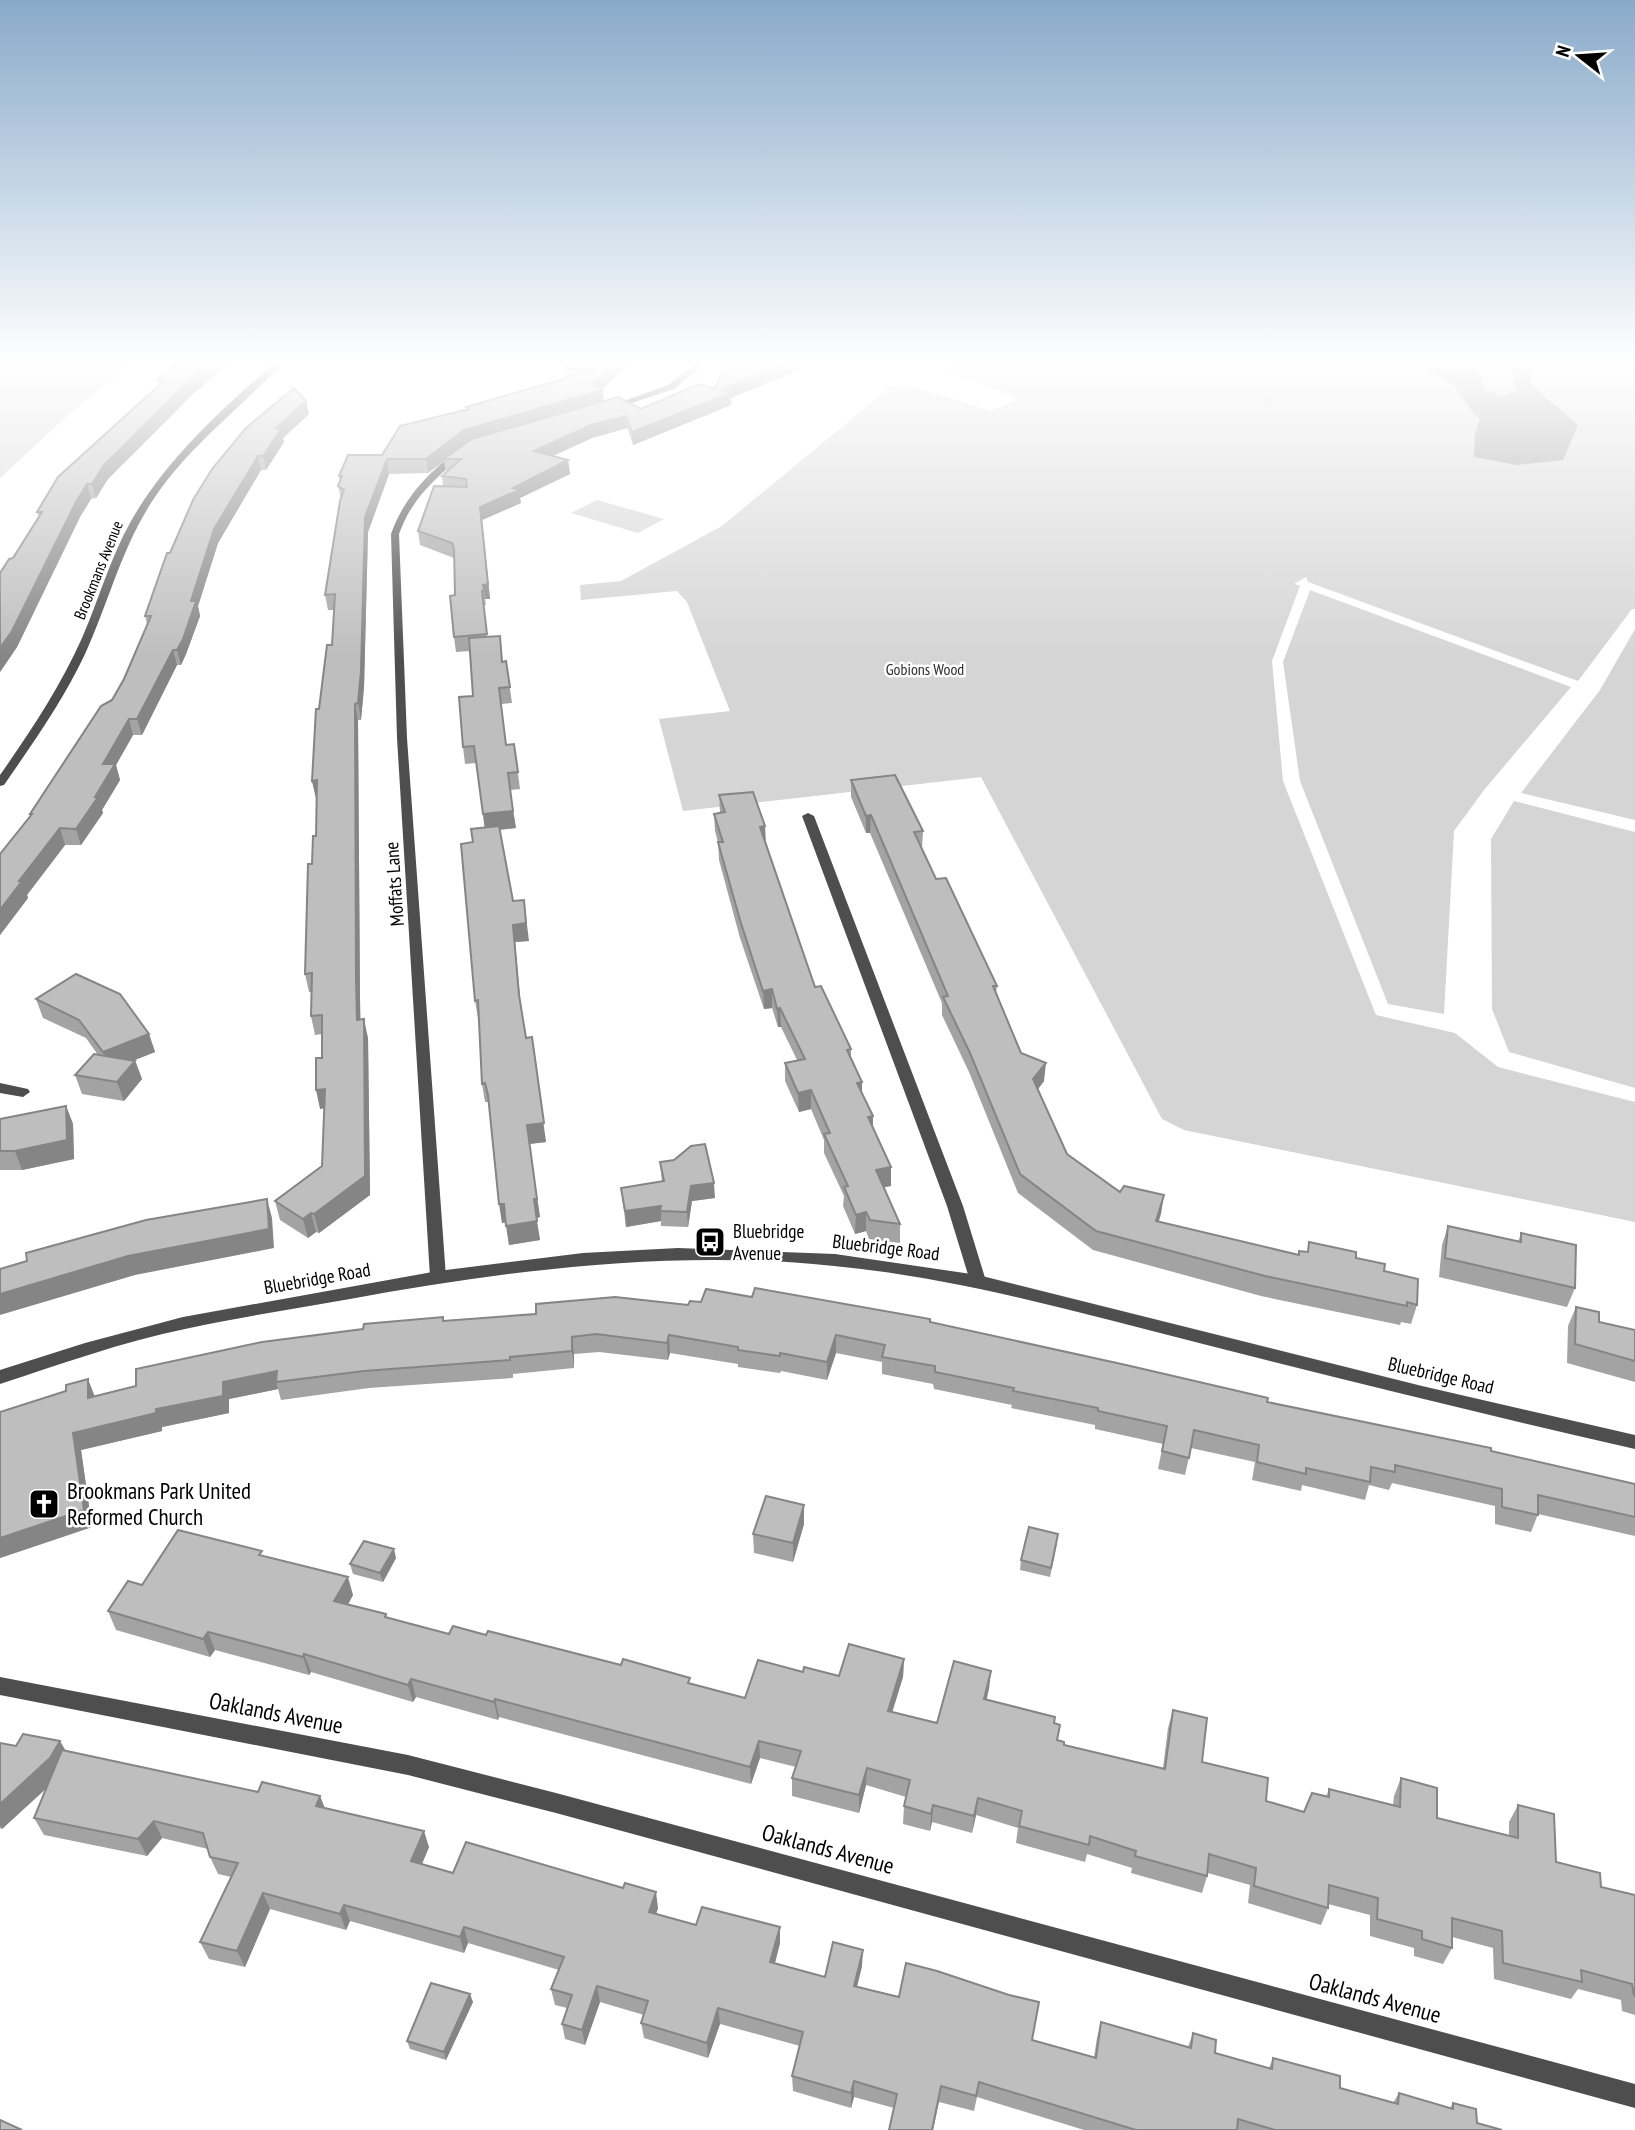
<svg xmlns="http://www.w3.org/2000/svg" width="1635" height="2130" font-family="'PT Sans Narrow',sans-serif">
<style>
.green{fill:#d5d5d5}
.water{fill:#9c9c9c}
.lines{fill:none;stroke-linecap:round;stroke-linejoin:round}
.minor{fill:#4e4e4e;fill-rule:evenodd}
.tertiary{fill:#4e4e4e;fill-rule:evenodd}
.wall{fill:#a3a3a3}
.shaded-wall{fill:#858585}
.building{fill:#bebebe;stroke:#858585;stroke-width:2}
.labels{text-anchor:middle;stroke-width:5;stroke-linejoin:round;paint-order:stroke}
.far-street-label{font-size:16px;fill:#000;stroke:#fff}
.far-park-label{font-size:16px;fill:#2c2c2c;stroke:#fff}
.street-label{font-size:19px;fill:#000;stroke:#fff}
.poi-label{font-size:19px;fill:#000;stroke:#fff;text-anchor:start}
.near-poi-label{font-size:23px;fill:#000;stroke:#fff;text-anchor:start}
.near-street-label{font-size:23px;fill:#000;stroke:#fff}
</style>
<rect width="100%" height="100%" fill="#fff"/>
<path class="green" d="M0 360H135L68 415 0 478Z
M971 360H1412L1455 387 1480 418 1475 433 1556 404 1531 384 1530 372 1541 360H1635V609H1632L1578 681 1308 582 1306 577 1294 584 1300 586 1272 661 1283 781 1376 1015 1455 1033 1498 1067 1635 1102V1222L1184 1130 1162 1119 981 777 683 811 659 719 730 711 687 602 677 591 581 600 580 585 621 581 722 526 890 387H914L991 411 1016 400 1015 396 939 370Z
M1476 360H1510L1516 390 1502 396 1486 390 1473 363Z
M597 500 664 519 638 533 571 513Z
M1310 590 1571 687 1484 790 1454 831 1444 1014 1388 1004 1300 781 1283 662Z
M1635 629V820L1521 793 1600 690Z
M1514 801 1635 832V1088L1509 1052 1492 1009 1491 839Z"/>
<path class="water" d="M1412 360H1476L1474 363 1485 390 1502 396 1516 390 1509 360H1541L1530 371 1531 384 1578 425 1563 460 1517 465 1474 457 1475 433 1480 418 1474 414 1455 387Z"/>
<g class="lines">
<path class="minor" d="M278 360H286C241 408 187 447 151 503 121 550 108 604 85 654 63 701 33 743 4 785L0 786V775C31 731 60 687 82 638 99 599 110 558 131 521 167 458 224 407 278 360Z
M701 360H709L674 389 614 409 607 407 668 385Z
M455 453 462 455C434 481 413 496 399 534L407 738 446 1277 444 1281H432L430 1277 397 738 391 534C403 500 426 474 455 453Z
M808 813 814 816 963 1206 986 1281 984 1285H972L970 1281 947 1206 802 816Z
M0 1083 28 1089 30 1092 23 1097 0 1093Z
M0 1677 408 1755 556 1793 1635 2084V2108L556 1813 408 1775 0 1695Z"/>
<path class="tertiary" d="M678 1248 835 1254 978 1275 1422 1386 1635 1435V1449C1491 1416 1347 1381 1203 1344 1081 1313 960 1278 834 1266 672 1249 510 1270 350 1299 295 1309 240 1317 185 1329 122 1342 61 1364 0 1384V1370L85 1343 183 1317 438 1271 583 1253Z"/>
</g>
<path class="wall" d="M181 360H233L192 395 108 479 96 498 91 499 80 517 17 647 0 672V573L13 558 39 517 37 512 159 386 157 380Z
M574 360H633L602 389 604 401 641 409 715 389 727 360H801V369L731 398V405L633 445 627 428 592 438 553 456 568 460 570 474 520 498 521 503 482 520 490 599H485L486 605H483L487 637 503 662 506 661 512 703 501 704 506 745 514 744 520 789 510 790 516 828 500 830 513 901 529 941 515 942 521 1007 546 1142 529 1144 540 1217 536 1218 540 1240 509 1245 506 1222 502 1223 489 1106 488 1102H485L482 1084 479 1018H478L475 1001 473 842 485 828 476 763 465 764 463 747 473 696 470 651 456 652 454 637 455 595 454 558 420 545 418 531 443 486 442 476 446 473 444 461 428 473 389 474 368 532 364 687 361 720H358L360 999V1020L368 1038 370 1195 319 1233 316 1232 308 1238 280 1220 275 1201 322 1166 324 1108 320 1109 322 1034 315 1035 311 1016 312 992H309L305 974 312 864 316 836 317 798H316L312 781 319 709 332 645 334 610H328L325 595 341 499 338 486 340 483 339 476 466 410V407L565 379 564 368Z
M306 401 309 414 283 438 284 442 266 470H261L218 543 198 606 200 616 186 654 181 665H177L142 735H133L116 765 120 780 102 810 103 813 81 845H65L27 895 28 898 0 935V854L31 816 30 814 112 700 124 679 147 624 145 616 170 553Z
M851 780 923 831 922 849 936 879 997 986 996 994 1021 1053 1044 1081 1038 1089 1067 1154 1120 1192 1164 1195 1158 1221 1298 1255 1307 1252 1309 1242 1356 1258 1384 1271 1417 1305 1411 1324 1401 1322 1400 1325 1261 1296 1093 1250 1018 1193 969 1072 942 1015V1003L870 833H866L851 797Z
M719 795 766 844 815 987 851 1049V1059L862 1082V1093L873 1116V1128L891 1186 883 1187 900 1224V1243L869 1239 866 1231 855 1234 843 1206 844 1196 824 1153V1140L811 1109 799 1112 785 1081V1063L797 1060 781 1027H778L772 1008 764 1009 740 938 719 860 718 842 715 831 714 814 720 813Z
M36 999 149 1034 155 1052 135 1060 142 1079 124 1101 82 1094 75 1075 98 1055 86 1038 43 1018Z
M66 1106 73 1124 74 1159 22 1170H0V1119Z
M660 1162 715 1198 692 1201 688 1227 661 1226V1221L626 1227 621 1188 662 1182Z
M1448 1226 1518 1242 1521 1233 1575 1288 1567 1307 1439 1277 1442 1245Z
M752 1297 930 1319V1323L1267 1402 1635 1484V1536L1538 1514 1531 1532 1495 1524V1506L1392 1483 1389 1490 1369 1485 1365 1500 1302 1485 1301 1491 1252 1480 1255 1462 1191 1448 1185 1475 1158 1469 1163 1444 1095 1429V1425L1011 1408 1012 1405 934 1389 933 1384 882 1374V1362L836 1353 827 1380 781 1371 780 1373 738 1367V1364L670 1353 668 1360 599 1352 574 1354V1368L513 1374V1378L369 1388 281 1400 278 1389 229 1399V1413L162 1427V1431L81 1450 92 1527 0 1558 95 1396 363 1329 443 1317 444 1321 688 1305 701 1302Z
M1576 1307 1599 1322 1635 1330V1382L1567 1363 1568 1326Z
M804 1524 793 1562 754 1553 753 1534Z
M1057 1544 1050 1577 1020 1570 1021 1560Z
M264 1556 353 1595 348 1604 386 1614 388 1618 449 1634 486 1635 690 1683 745 1698 803 1672 839 1676 904 1659 903 1677 892 1712 937 1723 991 1671 987 1699 1054 1723 1057 1740 1064 1745 1163 1768 1168 1728 1173 1710 1202 1762 1266 1801 1304 1812 1326 1797 1329 1789 1393 1805 1394 1796 1401 1778 1437 1818 1509 1836V1822L1518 1805 1556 1862 1601 1887 1635 1895V2015L1622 2011 1621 2000 1578 1989 1571 1999 1494 1979 1493 1948 1452 1937V1948L1443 1964 1414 1956V1948L1370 1936V1915L1328 1904V1908L1321 1925 1248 1903 1250 1885 1208 1873 1202 1893 1131 1873 1132 1868 1087 1854 1085 1862 1016 1843 1018 1828 976 1815 972 1833 932 1822 930 1831 903 1824 904 1806 906 1797 866 1785 859 1813 792 1796V1778L796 1767 760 1758 751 1784 499 1717 498 1720 416 1697 413 1702 311 1672 309 1675 215 1650 210 1657 116 1630 108 1611 142 1585Z
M396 1558 383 1582 353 1574 350 1564Z
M0 1743 16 1746 66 1751 325 1808 429 1847 422 1864 453 1873 658 1908 656 1914 696 1925 780 1943 775 1963 825 1977 862 1966 857 1987 1032 2040 1094 2057 1097 2038 1101 2022 1188 2047 1193 2033 1215 2053 1269 2068 1273 2058 1340 2088 1393 2103 1399 2093 1450 2108 1453 2103 1477 2123 1502 2130H1084L977 2097 974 2111 939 2102 894 2108 854 2097 851 2108 793 2091 792 2076 800 2046 720 2024 708 2058 644 2038 641 2023 644 2015 600 2002 585 2045 565 2039 562 2024 567 2008 555 2005 551 1989 559 1970 468 1943 464 1953 350 1921 346 1930 270 1909 245 1967 209 1959 200 1942 231 1877 218 1874 210 1857 208 1849 162 1838 147 1856 44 1835 34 1818 46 1788 2 1829 0 1828Z
M473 2002 446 2060 410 2049 407 2041Z"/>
<path class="shaded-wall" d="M215 360H233L192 395 108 479 96 498 92 484 104 465 189 381Z
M619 360H633L601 390H603L604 403 444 459V461L428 473 426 459 464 430 592 384Z
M794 360H801V369L731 398V405L633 445 632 432 720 390Z
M306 401 309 414 283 438 284 442 266 470 263 456 276 428Z
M626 416 627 428 592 438 535 464 534 451 591 425Z
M258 456 261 470 218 543 198 606 200 616 186 654 181 665 177 650 191 601 214 529Z
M387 459 389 474 368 532 364 687 361 720 358 703 365 517Z
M568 460 570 474 520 498 521 503 482 520 490 599H485L483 585 480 507 513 488Z
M87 484 91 499 80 517 17 647 0 672V648L76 502Z
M173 650 177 665 142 735 137 719Z
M355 704 358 720 360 999 361 1039 357 1020 356 981Z
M129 719 133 735 116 765 120 780 102 810 103 813 81 845 76 829 95 797 103 764Z
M317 780 321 798H316L312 781Z
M513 811 516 828 485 831 483 814Z
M871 815 870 833H866V816Z
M765 826 766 844 760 827Z
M60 828 65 845 27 895 28 898 0 935V910L19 881Z
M524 900 529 941 515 942 521 1013 513 925Z
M772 989V1008L764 1009 763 991Z
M780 1008 781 1027H778L777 1009Z
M364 1019 368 1038 370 1195 319 1233 314 1214Z
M149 1034 155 1052 109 1070 103 1052Z
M532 1037 546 1142 529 1144 540 1217 536 1218 527 1125Z
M135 1061 142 1079 124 1101 117 1082Z
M1046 1063 1044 1081 1031 1098 1033 1079Z
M862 1082V1101L857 1083Z
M325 1089 329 1107 320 1109 316 1090Z
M811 1090V1109L799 1112 798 1093Z
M66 1106 73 1124 74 1159 22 1170 15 1151Z
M873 1116V1135L868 1117Z
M891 1167V1186L875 1189 876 1170Z
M714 1183 715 1198 692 1201 688 1227 687 1212 691 1186Z
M1164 1195 1161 1214 1153 1240 1156 1221Z
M267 1199 272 1218 274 1248 135 1275 0 1315V1294Z
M499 1204H504L507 1222 502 1223Z
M661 1206V1221L626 1227 625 1211Z
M866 1212V1231L855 1234 856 1215Z
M311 1213 316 1232 308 1238 303 1219Z
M537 1221 540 1240 509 1245 506 1226Z
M669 1335 670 1353 668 1360 667 1343Z
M836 1335V1353L827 1380V1362Z
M572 1337 574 1354V1368L572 1351Z
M277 1371 276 1382 278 1389 229 1399V1413L162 1427V1431L81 1450 92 1527 0 1558V1538L73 1433 156 1409 223 1382Z
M88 1379 95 1397 88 1398Z
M804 1505V1524L793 1562V1543Z
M394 1549 396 1558 383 1582 380 1573Z
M348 1577 353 1595 340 1619 334 1601Z
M208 1632 215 1650 210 1657 203 1639Z
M304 1654 311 1672 309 1675 303 1657Z
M904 1659 903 1677 887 1729 888 1711Z
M991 1671 989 1689 982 1717 984 1699Z
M411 1679 416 1697 413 1702 408 1685Z
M495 1699 499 1717 498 1720 494 1702Z
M60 1741 70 1758 60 1776 2 1829 0 1825V1804Z
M759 1741 760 1758 751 1784 750 1767Z
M867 1768 866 1785 859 1813V1795Z
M320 1796 327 1813 316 1806Z
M978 1798 976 1815 972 1833 974 1816Z
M933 1805 932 1822 930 1831 931 1814Z
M154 1821 162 1838 147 1856 138 1839Z
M424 1831 429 1847 416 1878 411 1861Z
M656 1892 658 1908 651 1929 649 1912Z
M263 1893 270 1909 245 1967 237 1951Z
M344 1905 350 1921 346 1930 340 1914Z
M464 1927 468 1943 464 1953 460 1937Z
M780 1927V1943L771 1978 770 1962Z
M863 1950 862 1966 853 2002 854 1986Z
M597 1986 600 2002 585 2045 582 2030Z
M470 1994 473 2002 446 2060 444 2052Z
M718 2008 720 2024 708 2058 707 2043Z
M854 2081V2097L851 2108V2093Z
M941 2086 939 2102 933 2130H932Z"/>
<path class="building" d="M181 360H215L189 381 104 465 92 484H87L76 502 12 631 0 648V573L9 559 13 558 42 512H37L58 477 165 380H157Z
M574 360H619L592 384 603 390 464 430 426 459H387L365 517 361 671 358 703 355 704 356 981 357 1020 364 1019 365 1176 314 1214 311 1213 303 1219 275 1201 322 1166 325 1089 316 1090V1058H322V1015L311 1016 312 973 305 974 308 864H312L313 836H316L317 780 312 781 316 709H319L327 645H332L335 594 325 595 340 501 344 490 338 486 342 476H339L348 455H382L400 426 469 409 466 407 595 370 564 368Z
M727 360H794L720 390 731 393 632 432 626 416 591 425 534 451 568 460 513 488 519 490 480 507 488 584 483 585 484 590 482 591 487 634 454 637 450 596 455 595 454 549 452 543 418 531 434 486 467 487 466 479 442 476 461 459H444L472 439 618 397 641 409 699 384 715 389Z
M294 388 306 401 276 428 281 429 263 456H258L214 529 191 601H196L183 639 177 650H173L137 719H129L103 764H115L95 797H98L76 829 60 828 19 881H22L0 910V854L32 814H30L101 706 112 700 124 679 151 616H145L167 553H170L193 500 212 469 246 428Z
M500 636 502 662 506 661 510 687 499 688 506 745 514 744 518 772 508 773 513 811 483 814 474 746 463 747 459 697 473 696 469 638Z
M895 775 923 831 914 832 936 879 946 878 997 986H993L1021 1053 1046 1063 1033 1079 1067 1154 1120 1192 1124 1186 1164 1195 1156 1221 1299 1255V1251L1308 1252 1309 1242 1356 1252V1258L1385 1264 1384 1271 1418 1279 1417 1305 1407 1302V1306L1265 1276 1096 1231 1020 1174 970 1053 943 997 948 996 871 815 866 816 851 780Z
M753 792 765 826 760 827 815 987 821 986 851 1049 847 1050 862 1082 857 1083 873 1116 868 1117 891 1167 876 1170 900 1224 870 1220 866 1212 856 1215 844 1187 848 1186 824 1134 830 1133 811 1090 798 1093 785 1063 805 1059 780 1008 777 1009 772 989 763 991 740 920 718 842H723L714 814 725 812 719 795Z
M499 826 513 901 524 900 526 923 513 925 519 995 526 1038 532 1037 544 1123 527 1125 537 1199H534L537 1221 506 1226 504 1204H499L488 1095 485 1083 482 1084 478 1000 475 1001 461 844 473 842 471 829Z
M76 974 120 994 149 1034 103 1052 79 1020 36 999Z
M94 1054 135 1061 117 1082 75 1075Z
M66 1106 67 1140 15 1151H0V1119Z
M705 1144 714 1183 691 1186 687 1212 660 1211 661 1206 625 1211 621 1188 664 1181 660 1162 674 1160 691 1146Z
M267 1199 269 1229 128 1256 0 1294V1269L27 1261 26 1253 146 1220Z
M1448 1226 1521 1242V1233L1576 1245 1575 1288 1445 1258Z
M755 1288 930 1319V1322L1126 1365 1268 1398 1267 1402 1491 1448V1451L1635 1484V1517L1538 1495V1515L1502 1507V1489L1395 1465V1472L1371 1467 1370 1482 1306 1468V1474L1257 1462 1259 1445 1194 1430 1189 1458 1162 1451 1167 1426 1098 1411V1408L1013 1391 1014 1388 935 1372V1366L882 1357 885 1345 836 1335 827 1362 780 1353V1356L738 1350V1347L669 1335 667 1343 596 1334 572 1337V1351L510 1357V1360L364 1371 276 1382 277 1371 223 1382V1396L156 1409V1413L73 1433 84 1510 0 1538V1412L66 1391V1385L88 1379V1398L136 1386V1369L262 1342 363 1329 364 1324 443 1317V1321L536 1314V1304L615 1297 688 1305 690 1301 701 1302 706 1289 752 1297Z
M1576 1307 1599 1312V1322L1635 1330V1361L1575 1344Z
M766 1496 804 1505 793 1543 753 1534Z
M1029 1527 1058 1534 1051 1568 1021 1560Z
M178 1530 262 1551 259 1555 348 1577 334 1601 386 1614 385 1617 449 1634 453 1626 486 1635 488 1631 621 1665 623 1659 690 1678 688 1683 745 1698 758 1660 803 1672 804 1667 839 1676 849 1644 904 1659 888 1711 937 1723 954 1661 991 1671 984 1699 1055 1717 1054 1723 1060 1725 1057 1740 1064 1742V1745L1165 1769 1173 1710 1207 1718 1202 1762 1268 1778 1266 1801 1304 1812 1312 1793 1329 1797V1789L1400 1807 1401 1778 1437 1788V1818L1518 1838V1805L1554 1814 1556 1862 1600 1873 1601 1887 1635 1895V1996L1634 1995 1632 1984 1581 1970 1582 1982 1503 1963 1502 1931 1452 1918V1948L1422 1939V1931L1377 1919 1378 1898 1329 1885 1328 1908 1254 1886 1256 1868 1209 1854 1207 1876 1135 1856 1136 1851 1090 1836 1089 1845 1019 1826 1022 1811 978 1798 974 1816 933 1805 931 1814 904 1806 910 1780 867 1768 859 1795 792 1778 801 1751 759 1741 750 1767 495 1699 494 1702 411 1679 408 1685 304 1654 303 1657 208 1632 203 1639 108 1611 128 1581 142 1585Z
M364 1541 394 1549 380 1573 350 1564Z
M23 1734 60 1741 50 1758 0 1804V1743L16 1746Z
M62 1750 258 1792 262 1782 320 1796 316 1806 424 1831 411 1861 453 1873 466 1842 623 1888 625 1883 656 1892 649 1912 696 1925 702 1907 780 1927 770 1962 825 1977 833 1942 863 1950 854 1986 874 1991 899 1997 906 1963 937 1971 1009 1995 1039 2002 1032 2040 1096 2058 1101 2022 1191 2048 1193 2033 1216 2040 1215 2053 1272 2069 1273 2058 1340 2076V2088L1398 2104 1399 2093 1453 2109V2103L1476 2109 1477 2123 1502 2130H1275L1238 2119 1237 2130H1136L979 2082 976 2096 941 2086 932 2130H889L897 2094 854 2081 851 2093 792 2076 803 2032 718 2008 707 2043 641 2023 648 2001 597 1986 582 2030 562 2024 572 1995 551 1989 564 1957 464 1927 460 1937 344 1905 340 1914 263 1893 237 1951 200 1942 238 1863 210 1857 203 1833 154 1821 138 1839 34 1818Z
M431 1983 470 1994 444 2052 407 2041Z
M0 2120 22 2130H0Z"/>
<linearGradient id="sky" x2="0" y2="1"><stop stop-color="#89aaca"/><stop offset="0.55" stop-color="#fff"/><stop offset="1" stop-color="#fff" stop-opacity="0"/></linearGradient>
<rect width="1635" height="658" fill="url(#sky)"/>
<defs>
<g id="bus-square" transform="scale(1.575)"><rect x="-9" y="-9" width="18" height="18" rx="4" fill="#000" stroke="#fff"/><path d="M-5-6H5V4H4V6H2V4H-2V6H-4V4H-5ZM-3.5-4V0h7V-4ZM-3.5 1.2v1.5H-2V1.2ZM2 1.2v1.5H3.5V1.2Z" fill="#fff"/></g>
<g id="church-square" transform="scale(1.575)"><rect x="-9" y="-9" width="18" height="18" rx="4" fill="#000" stroke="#fff"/><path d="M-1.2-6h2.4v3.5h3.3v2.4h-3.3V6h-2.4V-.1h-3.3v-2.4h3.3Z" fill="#fff"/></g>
</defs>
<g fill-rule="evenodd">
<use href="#bus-square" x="710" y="1242"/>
<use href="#church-square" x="44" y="1504"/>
</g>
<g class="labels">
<g class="far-street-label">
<text transform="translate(98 570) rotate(-68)" y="6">Brookmans Avenue</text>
</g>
<g class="far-park-label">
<text x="925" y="675">Gobions Wood</text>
</g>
<g class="street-label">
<text transform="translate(394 884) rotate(-94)" y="7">Moffats Lane</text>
<text transform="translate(886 1247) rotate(7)" y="7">Bluebridge Road</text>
<text transform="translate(317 1278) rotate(-10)" y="7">Bluebridge Road</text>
<text transform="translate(1441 1375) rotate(13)" y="7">Bluebridge Road</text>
</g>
<g class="poi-label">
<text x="733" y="1238">Bluebridge<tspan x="733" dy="22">Avenue</tspan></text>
</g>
<g class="near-poi-label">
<text x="67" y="1499">Brookmans Park United<tspan x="67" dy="26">Reformed Church</tspan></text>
</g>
<g class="near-street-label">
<text transform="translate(276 1713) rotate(11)" y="8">Oaklands Avenue</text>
<text transform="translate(828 1849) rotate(15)" y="8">Oaklands Avenue</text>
<text transform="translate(1375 1998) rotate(15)" y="8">Oaklands Avenue</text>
</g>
</g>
<g transform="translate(1579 56) rotate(287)" stroke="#ffffff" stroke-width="5" paint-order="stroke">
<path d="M0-5L12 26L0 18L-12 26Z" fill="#000000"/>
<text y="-10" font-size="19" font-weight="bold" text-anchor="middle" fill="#000000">N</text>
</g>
</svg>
